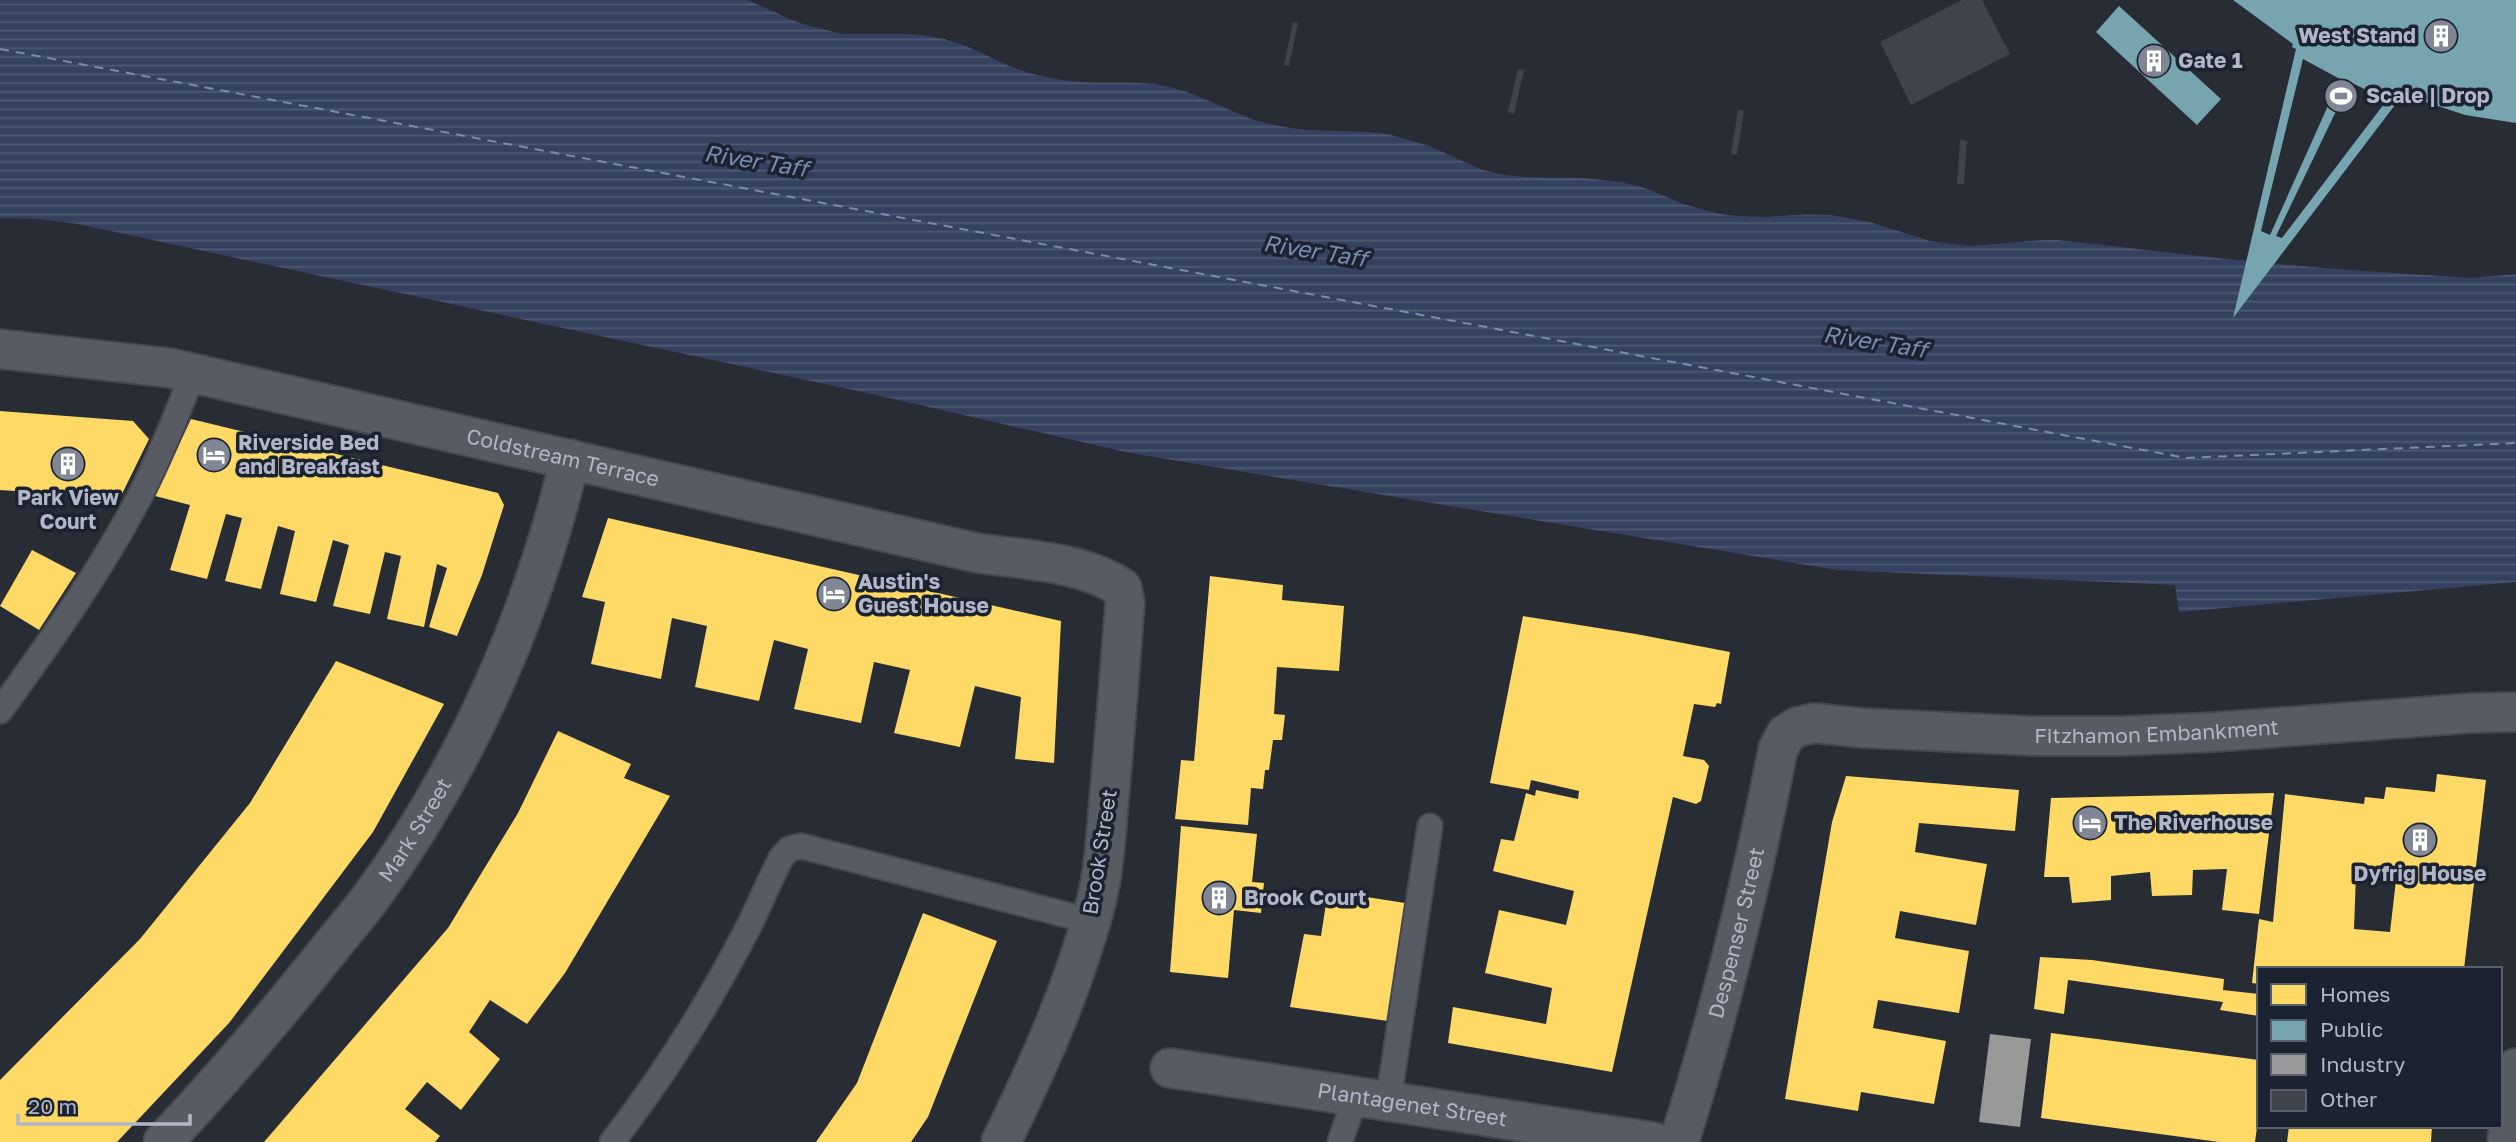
<svg xmlns="http://www.w3.org/2000/svg" width="2516" height="1142" font-family="'Golos Text',sans-serif">
<style>
.water{fill:url(#water-rules)}
.pier{fill:#282c35}
.homes{fill:#ffd966;fill-rule:evenodd}
.public{fill:#76a5af;fill-rule:evenodd}
.industry{fill:#999}
.lines{fill:none;stroke-linecap:round;stroke-linejoin:round}
.ferry{stroke:#788bb0;stroke-width:2;stroke-dasharray:9 7;stroke-linecap:butt}
.building{fill:#3f434c}
.lane-casing{stroke:#44474e;stroke-width:28}
.street-casing{stroke:#44474e;stroke-width:42}
.lane{stroke:#585b63;stroke-width:24}
.street{stroke:#585b63;stroke-width:38}
.labels{text-anchor:middle;stroke-width:7;stroke-linejoin:round;paint-order:stroke}
.poi-label{font-size:21px;font-weight:bold;fill:#b1b7c7;stroke:#1b2230;text-anchor:start}
.street-label{font-size:21px;fill:#b1b7c7;stroke:#1b2230}
.water-label{font-size:23px;font-style:italic;fill:#788bb0;stroke:#1b2230}
</style>
<defs>
<pattern id="water-rules" width="6" height="5" patternUnits="userSpaceOnUse" patternTransform="scale(1.75)"><rect width="6" height="5" fill="#34425f"/><path d="M0 2.5h6" fill="none" stroke="#4f5b74"/></pattern>
</defs>
<rect width="100%" height="100%" fill="#282c35"/>
<path class="water" d="M0 0H748C773 10 796 25 824 29 863 36 903 30 941 38 972 45 997 63 1026 72 1039 76 1056 79 1070 81 1104 85 1136 79 1170 87 1205 95 1237 116 1272 124 1317 136 1363 126 1407 138 1440 147 1467 167 1501 174 1539 181 1579 175 1618 181 1654 187 1686 208 1722 214 1764 221 1806 210 1849 217 1891 224 1929 246 1972 245 2006 245 2038 237 2072 241 2171 253 2271 265 2371 271 2419 274 2467 279 2516 274V582L2179 612 2175 585 1837 570 1130 453 876 395 78 224 39 219 0 218Z"/>
<path class="pier" d="M748 0H758L804 21 843 30H918L946 35 969 43 1028 69 1045 72 1070 77 1142 78 1169 83 1190 89 1252 116 1270 120 1307 126H1361L1385 129 1431 143 1484 166 1507 171 1576 173 1622 178 1647 185 1685 201 1722 211 1764 214 1806 210 1831 212 1871 218 1930 238 1969 242 2048 236 2323 265 2471 274 2516 271V274L2471 278 2323 268 2048 239 1969 246 1930 241 1870 222 1831 215 1806 214 1764 217 1722 214 1683 204 1646 188 1621 182 1575 177 1506 175 1483 170 1430 146 1384 133 1361 130H1307L1269 124 1251 119 1188 92 1168 86 1142 82 1070 81 1027 72 968 46 945 39 917 34H842L803 24Z"/>
<path class="homes" d="M0 411 133 421 149 439 120 498 0 490Z
M191 419 498 493 504 505 482 575 457 636 429 627 447 568 437 564 424 627 387 619 401 556 385 552 370 614 333 606 349 545 333 540 316 602 280 594 295 531 278 526 261 589 225 581 242 518 226 514 207 579 170 570 190 505 155 496Z
M608 518 1061 621 1054 763 1015 759 1021 697 975 686 960 747 894 733 910 670 874 662 861 723 794 709 808 649 774 640 759 701 695 687 707 626 672 618 661 679 591 664 605 602 582 597Z
M32 550 76 573 39 630 0 606Z
M1210 576 1283 585 1282 600 1344 606 1339 671 1277 667 1274 714 1285 715 1282 740H1273L1269 770H1265L1263 789 1251 788 1248 825 1175 819 1181 760 1194 761Z
M1523 616 1636 634 1730 652 1721 704 1717 703 1715 707 1694 704 1683 756 1704 760 1709 766 1701 801 1696 804 1673 797 1612 1072 1448 1043 1453 1007 1546 1024 1552 988 1485 973 1499 910 1566 925 1574 891 1493 871 1501 839 1514 841 1526 793 1535 796 1536 790 1578 799 1579 791 1531 780 1529 790 1490 783Z
M336 661 444 704 373 832 229 1023 117 1142H0V1080L140 939 250 803Z
M558 731 631 764 624 778 670 796 565 973 527 1024 490 1000 469 1032 500 1059 461 1110 427 1082 405 1109 440 1136 435 1142H264L448 928 518 813Z
M2437 774 2486 780 2464 969H2259V984L2252 983 2259 919 2273 922 2285 794 2364 804 2365 797 2384 799 2386 787 2435 792ZM2356 875 2396 880 2390 932 2354 929Z
M1846 776 2019 790 2015 831 1919 823 1915 852 1987 864 1976 925 1900 911 1895 938 1969 951 1959 1013 1878 1000 1873 1028 1946 1041 1934 1104 1861 1092 1858 1111 1785 1099 1832 822Z
M2274 793 2259 914 2222 910 2227 869 2193 870 2192 895 2152 896 2150 872 2111 876V900L2072 903 2069 877H2044L2051 798Z
M1181 826 1257 834 1252 882 1264 883 1261 913 1234 910 1228 978 1170 972Z
M1328 891 1405 903 1388 1021 1290 1007 1304 934 1321 936Z
M923 913 997 941 928 1117 911 1142H816L857 1083Z
M2040 957 2092 960 2224 979 2223 990 2259 994V1016L2220 1010 2223 1002 2068 980 2064 1014 2034 1009Z
M2051 1033 2259 1060V1113L2255 1142H2219L2041 1118Z
M2289 1126H2432L2431 1142H2287Z"/>
<path class="public" d="M2233 0H2516V123L2465 115 2408 96 2405 102 2398 101 2233 318 2296 49 2292 47 2293 44ZM2303 59 2340 79 2270 235 2261 231ZM2350 82 2387 100 2282 238 2276 236Z
M2119 6 2221 99 2197 125 2096 32Z"/>
<path class="industry" d="M1990 1034 2031 1039 2020 1127 1979 1122Z"/>
<g class="lines">
<path class="ferry" d="M0 49 2186 458 2516 443"/>
</g>
<path class="building" d="M1962 0H1982L2010 54 1911 105 1880 42Z
M1293 22 1298 23 1289 66 1284 65Z
M1518 69 1524 70 1514 114 1508 112Z
M1738 110 1744 111 1737 155 1731 154Z
M1960 140 1967 141 1964 184H1957Z"/>
<g class="lines">
<g class="lane-casing">
<path id="lane" d="M0 711C50 642 100 572 140 496 160 456 177 415 193 373
M1388 1103 1430 826
M612 1142C664 1075 710 1002 749 926 760 903 770 880 781 858L789 849 801 846 1090 921
M1340 1142 1355 1098"/>
</g>
<g class="street-casing">
<g id="street">
<path id="s1" d="M0 349 170 368 977 553C1025 560 1081 561 1122 588L1125 603C1120 668 1115 734 1109 799 1106 836 1104 875 1094 910 1072 991 1038 1067 1001 1142"/>
<path id="s2" d="M1170 1068 1654 1142"/>
<path id="s3" d="M163 1142C218 1084 269 1024 319 962 335 941 353 921 369 900 465 770 533 615 570 459"/>
<path id="s4" d="M1679 1142C1720 1013 1752 882 1778 749L1786 734 1797 727 1814 723 1863 728 2035 736H2122L2215 732 2472 713 2516 712"/>
<path d="M2507 1142 2516 1068"/>
</g>
</g>
<use href="#lane" class="lane"/>
<use href="#street" class="street"/>
</g>
<defs>
<g id="building-disc" transform="scale(1.75)"><circle r="9.5" fill="#818694" stroke="#1b2230"/><path d="M-4-6H4V6H1V3H-1V6H-4ZM-2.5-4.3h1.7v1.8h-1.7ZM.8-4.3h1.7v1.8H.8ZM-2.5-1h1.7V.8h-1.7ZM.8-1h1.7V.8H.8Z" fill="#fff"/></g>
<g id="stadium-disc" transform="scale(1.75)"><circle r="9.5" fill="#818694" stroke="#1b2230"/><path d="M0-5a6.5 5 0 1 0 0 10a6.5 5 0 1 0 0-10ZM-3.5-1.8h7v3.6h-7Z" fill="#fff"/></g>
<g id="hotel-disc" transform="scale(1.75)"><circle r="9.5" fill="#818694" stroke="#1b2230"/><path d="M-6-4.5h1.5V1H6V5H4.5V3h-9V5H-6ZM-4 0a1.8 1.8 0 1 1 3.6 0ZM.5 0V-2.5h3Q6-2.5 6 0Z" fill="#fff"/></g>
</defs>
<g fill-rule="evenodd">
<use href="#building-disc" x="2441" y="36"/>
<use href="#building-disc" x="2154" y="61"/>
<use href="#stadium-disc" x="2341" y="96"/>
<use href="#hotel-disc" x="214" y="455"/>
<use href="#building-disc" x="68" y="464"/>
<use href="#hotel-disc" x="834" y="594"/>
<use href="#hotel-disc" x="2090" y="823"/>
<use href="#building-disc" x="2420" y="840"/>
<use href="#building-disc" x="1219" y="898"/>
</g>
<g class="labels">
<g class="poi-label">
<text x="2416" y="43" text-anchor="end">West Stand</text>
<text x="2178" y="68">Gate 1</text>
<text x="2366" y="103">Scale | Drop</text>
<text x="238" y="450">Riverside Bed<tspan x="238" dy="24">and Breakfast</tspan></text>
<text x="68" y="505" text-anchor="middle">Park View<tspan x="68" dy="24">Court</tspan></text>
<text x="858" y="589">Austin's<tspan x="858" dy="24">Guest House</tspan></text>
<text x="2114" y="830">The Riverhouse</text>
<text x="2420" y="881" text-anchor="middle">Dyfrig House</text>
<text x="1244" y="905">Brook Court</text>
</g>
<g class="street-label">
<text dy="7" stroke="none"><textPath href="#s1" startOffset="574">Coldstream Terrace</textPath></text>
<text dy="7" stroke="none"><textPath href="#s4" startOffset="796">Fitzhamon Embankment</textPath></text>
<text dy="7" stroke="none"><textPath href="#s3" startOffset="402">Mark Street</textPath></text>
<text transform="translate(1100 852) rotate(-81)" y="7">Brook Street</text>
<text dy="7" stroke="none"><textPath href="#s4" startOffset="217">Despenser Street</textPath></text>
<text dy="7" stroke="none"><textPath href="#s2" startOffset="245">Plantagenet Street</textPath></text>
</g>
<g class="water-label">
<text transform="translate(756 161) rotate(9)" y="8">River Taff</text>
<text transform="translate(1315 251) rotate(9)" y="8">River Taff</text>
<text transform="translate(1875 342) rotate(9)" y="8">River Taff</text>
</g>
</g>
<rect x="2257" y="967" width="245" height="161" fill="#1b2230" stroke="#575e6c" stroke-width="2"/>
<rect x="2271" y="984" width="35" height="21" fill="#ffd966" stroke="#575e6c" stroke-width="2"/>
<text x="2320" y="1002" font-size="21" fill="#b1b7c7">Homes</text>
<rect x="2271" y="1020" width="35" height="21" fill="#76a5af" stroke="#575e6c" stroke-width="2"/>
<text x="2320" y="1037" font-size="21" fill="#b1b7c7">Public</text>
<rect x="2271" y="1054" width="35" height="21" fill="#999999" stroke="#575e6c" stroke-width="2"/>
<text x="2320" y="1072" font-size="21" fill="#b1b7c7">Industry</text>
<rect x="2271" y="1090" width="35" height="21" fill="#3f434c" stroke="#575e6c" stroke-width="2"/>
<text x="2320" y="1107" font-size="21" fill="#b1b7c7">Other</text>
<path d="M18 1114v10h172v-10" fill="none" stroke="#b1b7c7" stroke-width="3.5"/>
<text x="28" y="1114" font-size="21" fill="#b1b7c7" stroke="#1b2230" stroke-width="5" paint-order="stroke">20 m</text>
</svg>
